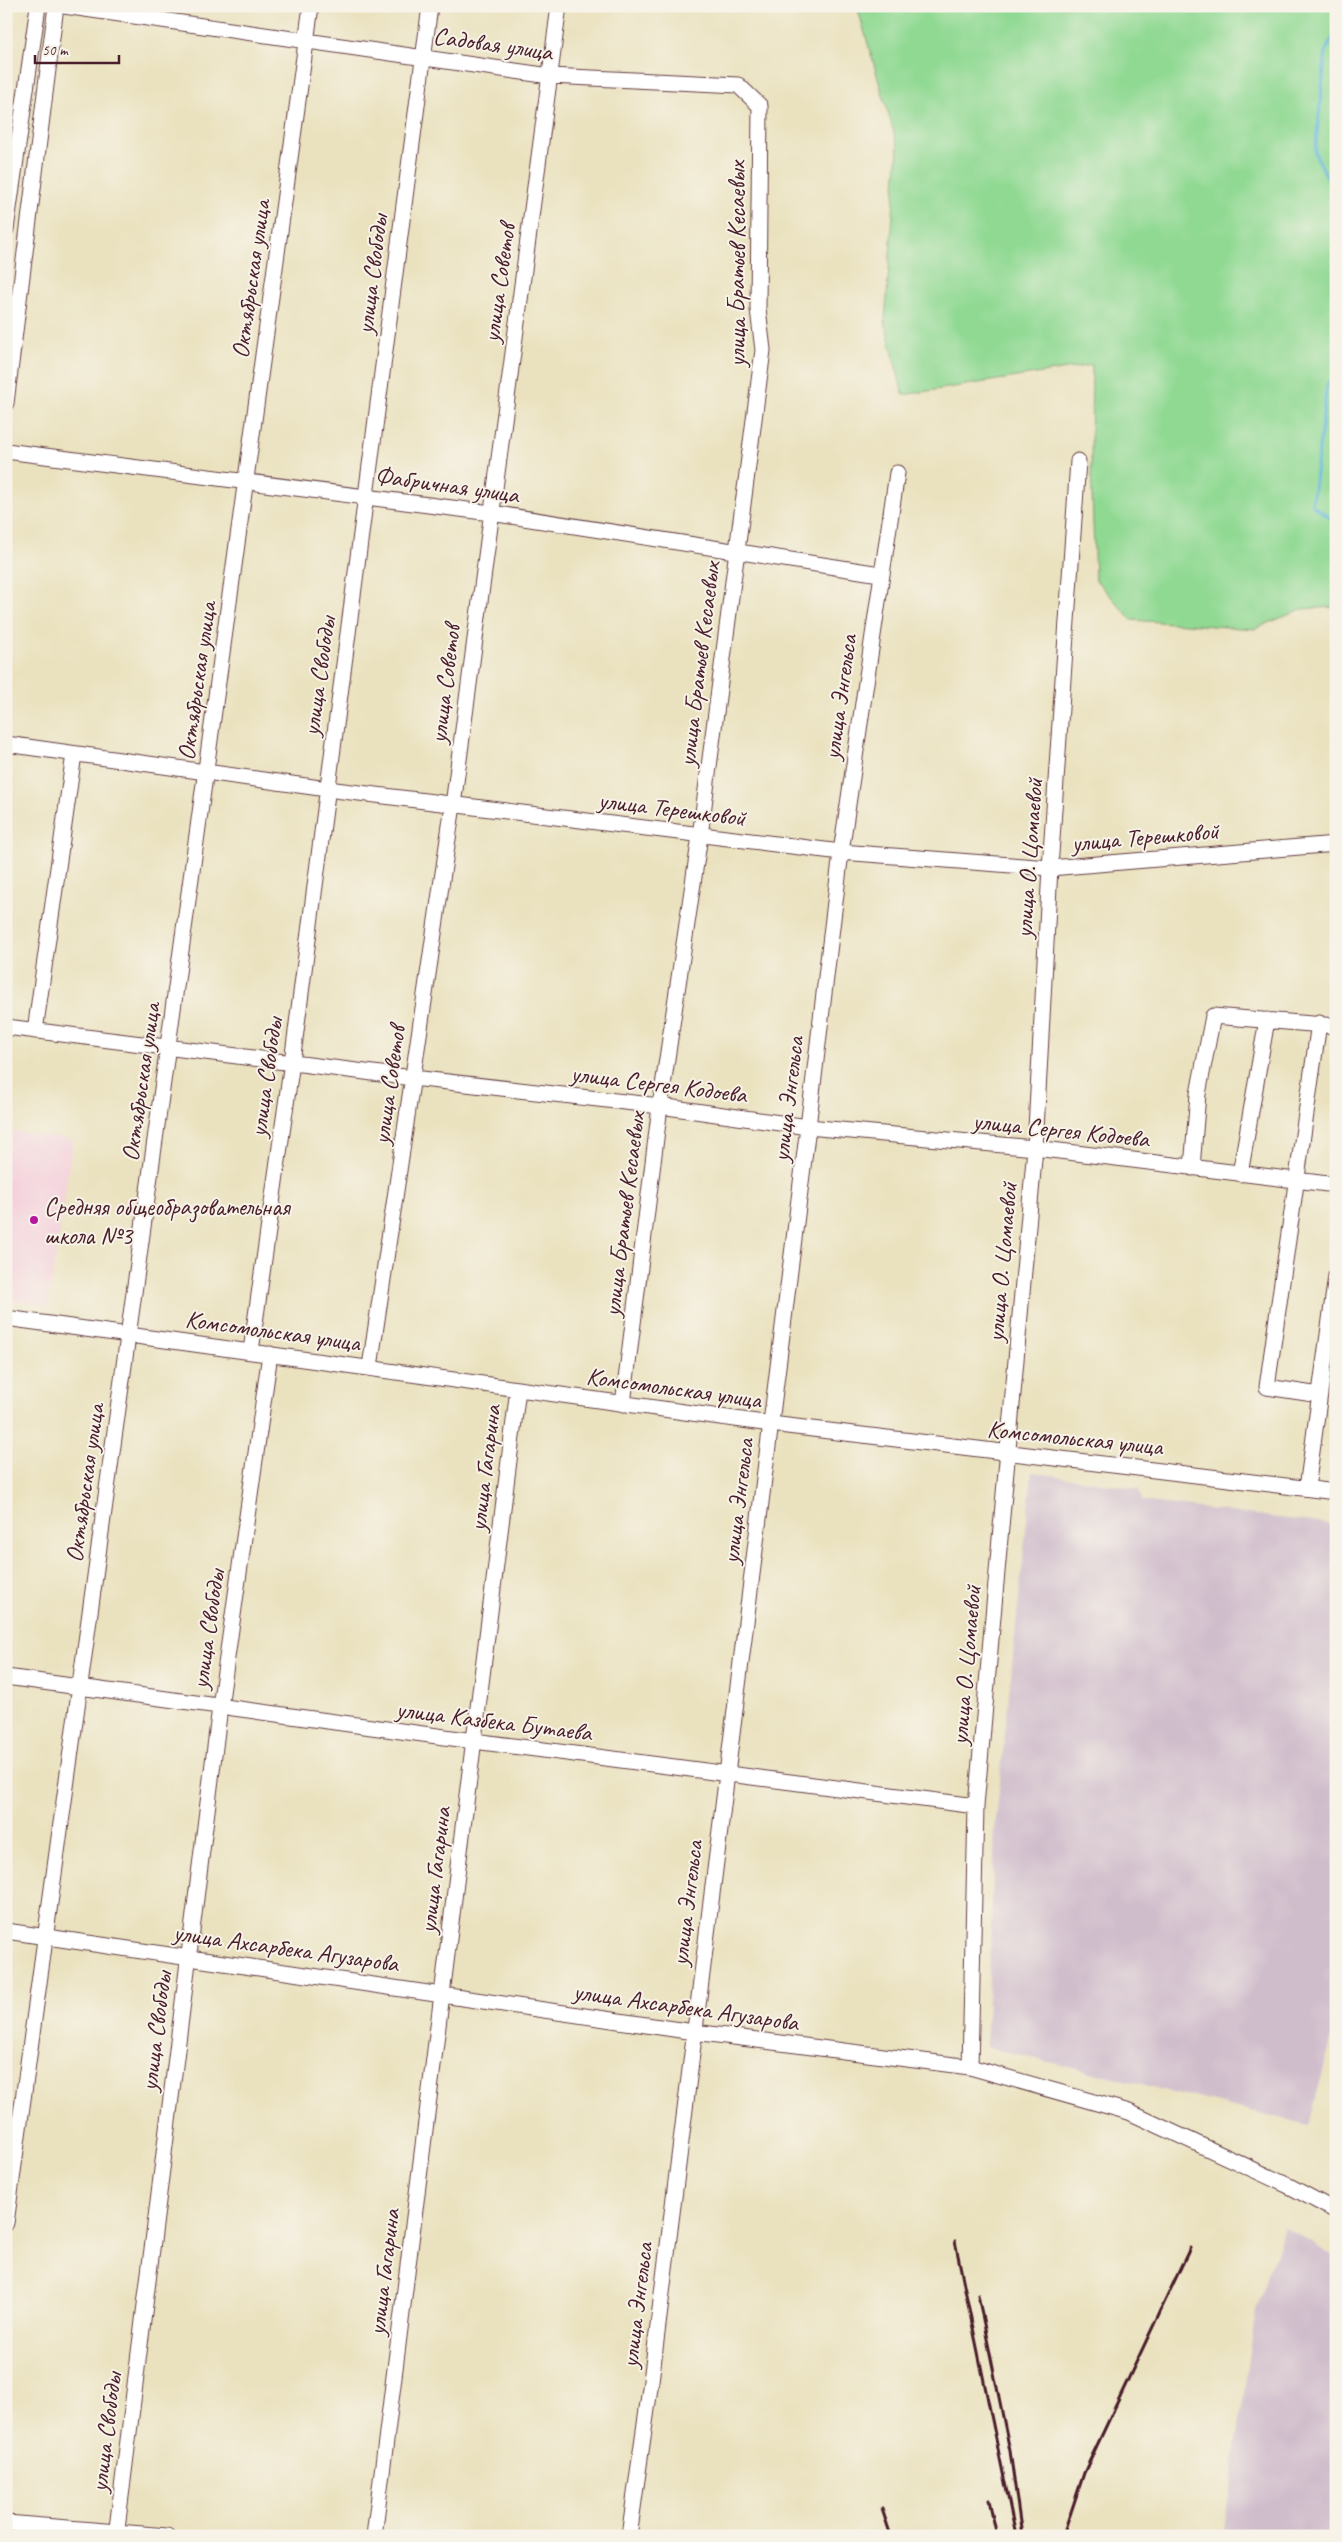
<svg xmlns="http://www.w3.org/2000/svg" width="1342" height="2542" font-family="Caveat,sans-serif">
<style>
.built{fill:#f4cfdc}
.industrial{fill:#d0bdcc}
.green{fill:#90d993;stroke:#6d7c5f}
.lines{fill:none;stroke-linecap:round;stroke-linejoin:round}
.stream{stroke:#60b5dd;stroke-width:3}
.minor-casing{stroke:#623c41;stroke-width:17}
.minor{stroke:#fff;stroke-width:15}
.rail{stroke:#4a1f2b;stroke-width:3}
.poi-dot{fill:#b5179e;stroke:#f7f3e8;stroke-width:2}
.labels{text-anchor:middle;stroke-width:4;stroke-linejoin:round;paint-order:stroke}
.street-label{font-size:25px;fill:#4a1f2b;stroke:#f7f3e8}
.poi-label{font-size:25px;fill:#4a1f2b;stroke:#f7f3e8;text-anchor:start}
</style>
<rect width="100%" height="100%" fill="#f7f3e8"/>
<filter id="ink" filterUnits="userSpaceOnUse"><feTurbulence type="fractalNoise" baseFrequency=".02" numOctaves="2"/><feDisplacementMap in="SourceGraphic" scale="10" xChannelSelector="R" yChannelSelector="G"/><feConvolveMatrix kernelMatrix="1 2 1 2 8 2 1 2 1" color-interpolation-filters="sRGB"/></filter>
<filter id="wash" filterUnits="userSpaceOnUse"><feTurbulence type="fractalNoise" baseFrequency=".0096" numOctaves="4" result="noise"/><feDisplacementMap in="SourceGraphic" scale="20" xChannelSelector="R" yChannelSelector="G"/><feGaussianBlur stdDeviation="1.12" result="paint"/><feColorMatrix in="noise" values="0 0 0 0 0 0 0 0 0 0 0 0 0 0 0 0 0 1.4 0 .05"/><feComposite in="paint" operator="in"/></filter>
<g filter="url(#wash)">
<rect width="100%" height="100%" fill="#eae2bf"/>
<path class="built" d="M6 1130 73 1140 48 1306 6 1299Z"/>
<path class="industrial" d="M1032 1472 1139 1489 1142 1501 1336 1525V2021L1309 2125 986 2047 995 1830Z
M1285 2226 1336 2257V2536H1223L1256 2311Z"/>
<path class="green" d="M857 6H1336V607L1302 609 1254 629 1132 620 1095 579 1091 465 1092 365 903 395 885 322 898 147Z"/>
<g class="lines">
<path class="stream" d="M1336 32 1326 50 1315 153 1336 195
M1336 376 1327 384 1312 505 1336 522"/>
</g>
</g>
<g filter="url(#ink)">
<g class="lines">
<g class="minor-casing">
<path id="minor" d="M64 6 550 76 738 85 760 106 758 309 763 350 700 836 660 1106 623 1404
M6 229 38 6
M6 403 56 6
M6 451 491 513 880 574
M6 744 327 789 841 852 1050 868 1336 844
M1319 1023 1267 1387 1320 1395
M6 1027 413 1078 660 1106 808 1127 1035 1148 1336 1185
M35 1031 74 754
M1192 1168 1198 1094 1213 1016 1336 1026
M1240 1174 1267 1020
M6 1318 771 1424 1336 1492
M251 1351 292 1062 430 6
M370 1367 453 805 559 6
M1307 1488 1336 1276
M6 1677 474 1741 976 1806
M6 1931 694 2032 970 2067 1129 2112 1291 2187 1336 2211
M970 2067 976 1806 1035 1148 1050 868 1078 461
M6 2223 311 6
M6 2523 167 2536
M116 2536 220 1707 270 1354
M374 2536 518 1389
M629 2536 651 2381 808 1127 841 852 897 473"/>
</g>
<use href="#minor" class="minor"/>
<path class="rail" d="M955 2241 1016 2536
M978 2295 1010 2451 1022 2536
M989 2500 997 2536
M882 2509 891 2536
M1063 2536 1084 2473 1190 2248"/>
</g>
</g>
<circle class="poi-dot" cx="34" cy="1220" r="5"/>
<g class="labels">
<g class="street-label">
<text transform="translate(493 43) rotate(8)" y="9">Садовая улица</text>
<text transform="translate(736 264) rotate(-90)" y="9">улица Братьев Кесаевых</text>
<text transform="translate(371 274) rotate(-83)" y="9">улица Свободы</text>
<text transform="translate(250 279) rotate(-82)" y="9">Октябрьская улица</text>
<text transform="translate(498 283) rotate(-82)" y="9">улица Советов</text>
<text transform="translate(447 484) rotate(8)" y="9">Фабричная улица</text>
<text transform="translate(698 664) rotate(-83)" y="9">улица Братьев Кесаевых</text>
<text transform="translate(318 676) rotate(-82)" y="9">улица Свободы</text>
<text transform="translate(196 681) rotate(-82)" y="9">Октябрьская улица</text>
<text transform="translate(444 684) rotate(-83)" y="9">улица Советов</text>
<text transform="translate(839 697) rotate(-82)" y="9">улица Энгельса</text>
<text transform="translate(672 808) rotate(7)" y="9">улица Терешковой</text>
<text transform="translate(1145 836) rotate(-5)" y="9">улица Терешковой</text>
<text transform="translate(1028 858) rotate(-86)" y="9">улица О. Цомаевой</text>
<text transform="translate(265 1077) rotate(-82)" y="9">улица Свободы</text>
<text transform="translate(140 1082) rotate(-82)" y="9">Октябрьская улица</text>
<text transform="translate(659 1083) rotate(7)" y="9">улица Сергея Кодоева</text>
<text transform="translate(388 1085) rotate(-82)" y="9">улица Советов</text>
<text transform="translate(787 1099) rotate(-83)" y="9">улица Энгельса</text>
<text transform="translate(1061 1129) rotate(6)" y="9">улица Сергея Кодоева</text>
<text transform="translate(623 1214) rotate(-83)" y="9">улица Братьев Кесаевых</text>
<text transform="translate(1001 1262) rotate(-85)" y="9">улица О. Цомаевой</text>
<text transform="translate(273 1330) rotate(8)" y="9">Комсомольская улица</text>
<text transform="translate(674 1387) rotate(8)" y="9">Комсомольская улица</text>
<text transform="translate(1075 1437) rotate(6)" y="9">Комсомольская улица</text>
<text transform="translate(484 1468) rotate(-83)" y="9">улица Гагарина</text>
<text transform="translate(84 1483) rotate(-82)" y="9">Октябрьская улица</text>
<text transform="translate(737 1501) rotate(-83)" y="9">улица Энгельса</text>
<text transform="translate(207 1629) rotate(-82)" y="9">улица Свободы</text>
<text transform="translate(965 1665) rotate(-85)" y="9">улица О. Цомаевой</text>
<text transform="translate(494 1720) rotate(7)" y="9">улица Казбека Бутаева</text>
<text transform="translate(434 1870) rotate(-83)" y="9">улица Гагарина</text>
<text transform="translate(686 1903) rotate(-83)" y="9">улица Энгельса</text>
<text transform="translate(286 1947) rotate(8)" y="9">улица Ахсарбека Агузарова</text>
<text transform="translate(686 2006) rotate(8)" y="9">улица Ахсарбека Агузарова</text>
<text transform="translate(155 2031) rotate(-83)" y="9">улица Свободы</text>
<text transform="translate(383 2272) rotate(-83)" y="9">улица Гагарина</text>
<text transform="translate(636 2305) rotate(-83)" y="9">улица Энгельса</text>
<text transform="translate(105 2432) rotate(-83)" y="9">улица Свободы</text>
</g>
<g class="poi-label">
<text x="44" y="1215">Средняя общеобразовательная<tspan x="44" dy="29">школа №3</tspan></text>
</g>
</g>
<rect width="1342" height="2542" fill="none" stroke="#f7f3e8" stroke-width="25"/>
<path d="M35 55v8h84v-8" fill="none" stroke="#4a1f2b" stroke-width="2.5"/>
<text x="42" y="55" font-size="15" fill="#4a1f2b" stroke="#f7f3e8" stroke-width="4" paint-order="stroke">50 m</text>
</svg>
